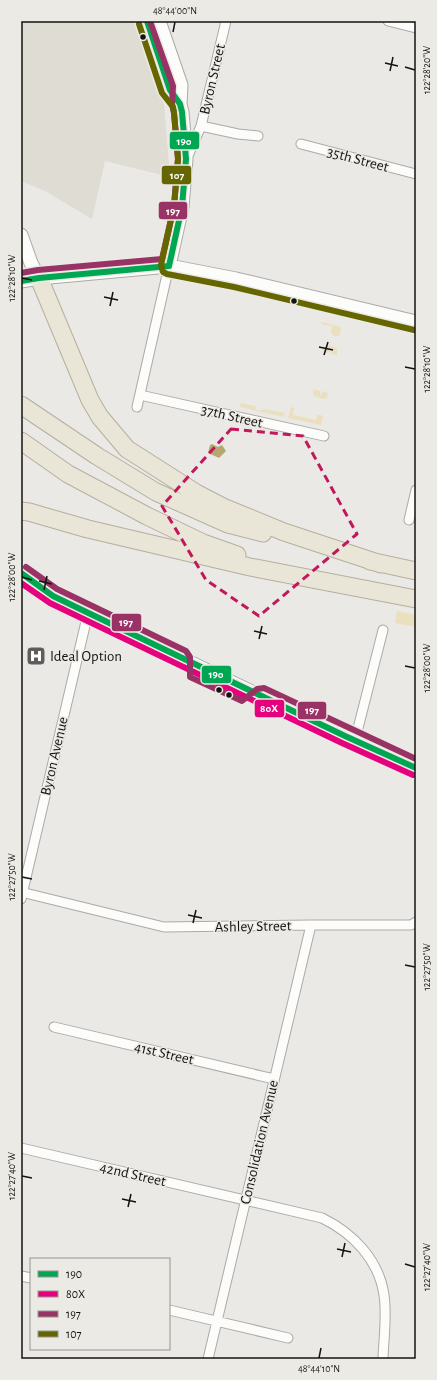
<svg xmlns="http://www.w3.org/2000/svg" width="437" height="1380" font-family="'Alegreya Sans',sans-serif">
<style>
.built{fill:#dfdcd4}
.green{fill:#eadfbe}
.water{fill:#b8a672}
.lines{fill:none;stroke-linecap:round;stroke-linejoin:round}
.minor-casing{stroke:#abaaa7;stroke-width:11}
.tertiary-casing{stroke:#abaaa7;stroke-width:14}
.secondary-casing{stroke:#abaaa7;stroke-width:15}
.motorway-casing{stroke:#b5af9f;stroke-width:19}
.minor{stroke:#fcfcfb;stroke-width:9}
.tertiary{stroke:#fcfcfb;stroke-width:12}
.secondary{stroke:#fcfcfb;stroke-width:13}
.motorway{stroke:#e9e5d7;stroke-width:17}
.bus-1-casing{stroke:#eceae5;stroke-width:9}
.bus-2-casing{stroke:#eceae5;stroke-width:9}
.bus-3-casing{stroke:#eceae5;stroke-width:9}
.bus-4-casing{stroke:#eceae5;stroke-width:9}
.bus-1{stroke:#00a651;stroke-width:6}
.bus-2{stroke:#e5007d;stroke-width:6}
.bus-3{stroke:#936;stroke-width:6}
.bus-4{stroke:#660;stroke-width:6}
.marked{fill:none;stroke:#c2185b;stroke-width:3;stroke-dasharray:8 5;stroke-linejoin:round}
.ticks{fill:none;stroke:#131311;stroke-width:1.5}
.bus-dot{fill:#131311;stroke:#eceae5;stroke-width:1.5}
.labels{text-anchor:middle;stroke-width:3;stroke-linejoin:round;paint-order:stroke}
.street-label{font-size:15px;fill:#131311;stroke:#eceae5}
.poi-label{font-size:15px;fill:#131311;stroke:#eceae5;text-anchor:start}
.line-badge{stroke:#eceae5;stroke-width:1.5}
.badge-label{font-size:11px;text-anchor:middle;font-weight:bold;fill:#fff}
.neatline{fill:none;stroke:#131311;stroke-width:1.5}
.ticks-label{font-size:10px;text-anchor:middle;fill:#131311}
</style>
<rect width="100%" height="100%" fill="#ebe9e6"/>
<path class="built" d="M21 21H136L164 104 170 177 105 161 92 219 47 192 21 181Z"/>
<path class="green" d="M322 322 341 327 340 335 336 336 332 335 331 332 332 326 321 324Z
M327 345 337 348V355L331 354 332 350 330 349 329 353 323 352 324 347Z
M314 389 320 391V395H321L322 391 328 393 327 398 324 399 314 396 313 393Z
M241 403 255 406 256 410H260L265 409 285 413 284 417 240 407Z
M291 407 294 408 293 415 316 420 317 415H321L323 417 321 425 288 418Z
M397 611 416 615V627L395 623Z"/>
<path class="water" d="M212 444 218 447 222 445 226 451 219 458 208 453 210 445Z"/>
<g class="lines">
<g class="minor-casing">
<path id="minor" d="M388 21 416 28
M201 126 238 134 258 136
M301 144 416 174
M187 158 201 126 226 21
M140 395 324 436
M137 407 169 266
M409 520 416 490
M355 740 383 630
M21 892 164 927 311 925H411L416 922
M21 899 88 613
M54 1027 274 1079
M21 1148 322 1218C353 1233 379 1260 384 1295 387 1315 384 1336 383 1357
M21 1276 31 1278
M169 1310 288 1338
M208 1359 311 925"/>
</g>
<g class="tertiary-casing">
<path id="tertiary" d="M21 573 53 596 88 613 345 736 416 768"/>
</g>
<g class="secondary-casing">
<path id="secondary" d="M147 21 170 90 180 104
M159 21 181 85 180 104 182 112 186 159 182 207 169 266
M21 235 31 263 39 278
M21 281 39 278 169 266 236 279 416 322"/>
</g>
<g class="motorway-casing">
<path id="motorway" d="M39 278 90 400 100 417 127 449 196 493 223 507 284 532 381 564
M21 405 97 456 156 492 228 524 263 533
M21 441 68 474 147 516 203 543 237 555
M21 511 29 512 88 529 250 567 416 599
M370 561 416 571"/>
</g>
<use href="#minor" class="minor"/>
<use href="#tertiary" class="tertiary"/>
<use href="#secondary" class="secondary"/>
<use href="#motorway" class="motorway"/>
<g class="bus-1-casing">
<path id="bus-1" d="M147 21 170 90 180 104 182 112 186 159 182 207 169 266
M21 281 39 278 169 266
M21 573 53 596 345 736 416 768"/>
</g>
<g class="bus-2-casing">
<path id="bus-2" d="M21 583 50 603 342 743 413 775"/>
</g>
<g class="bus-3-casing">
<path id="bus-3" d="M21 273 38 270 162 259 174 206 178 159 174 113 172 104 173 86 151 24
M26 567 57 589 186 651 190 657V677L242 701 257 689 264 688 416 759"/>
</g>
<g class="bus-4-casing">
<path id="bus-4" d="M139 24 162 93 173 107 174 113 178 159 174 206 161 265 163 272 167 274 234 287 414 330"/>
</g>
<use href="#bus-1" class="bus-1"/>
<use href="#bus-2" class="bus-2"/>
<use href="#bus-3" class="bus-3"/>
<use href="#bus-4" class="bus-4"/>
</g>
<path class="marked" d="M231 429 303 436 357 534 259 616 206 580 162 506Z"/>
<path class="ticks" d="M173 32 175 22M385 63 398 66M405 67 415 70M390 71 393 57M22 278 32 280M104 297 118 300M110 306 113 292M319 347 333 350M324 355 328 342M405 367 415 369M22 577 32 580M39 581 52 584M44 590 47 576M254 631 267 634M259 639 262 626M405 666 415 668M22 877 32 879M188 915 202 918M193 923 196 910M405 965 415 967M22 1176 32 1178M122 1199 136 1202M128 1207 131 1194M337 1249 351 1252M342 1257 345 1243M405 1264 415 1267M319 1358 321 1348"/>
<defs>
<g id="hospital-square" transform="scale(1)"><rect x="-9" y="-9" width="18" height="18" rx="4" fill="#5f5e5c" stroke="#eceae5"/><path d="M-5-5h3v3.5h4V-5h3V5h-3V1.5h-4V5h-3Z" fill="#fff"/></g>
</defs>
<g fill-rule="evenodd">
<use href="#hospital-square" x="36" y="656"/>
</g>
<g class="bus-dot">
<circle cx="143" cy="37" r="3.5"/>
<circle cx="294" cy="301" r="3.5"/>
<circle cx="219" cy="690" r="3.5"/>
<circle cx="229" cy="695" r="3.5"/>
</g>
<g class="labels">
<g class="street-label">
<text transform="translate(212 79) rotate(-77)" y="5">Byron Street</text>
<text transform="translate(358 159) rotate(15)" y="5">35th Street</text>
<text transform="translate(232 416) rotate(13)" y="5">37th Street</text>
<text transform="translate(54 756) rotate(-77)" y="5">Byron Avenue</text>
<text transform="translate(253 926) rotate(-1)" y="5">Ashley Street</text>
<text transform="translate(164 1053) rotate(13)" y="5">41st Street</text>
<text transform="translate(259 1142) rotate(-77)" y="5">Consolidation Avenue</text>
<text transform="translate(133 1174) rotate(13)" y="5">42nd Street</text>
</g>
<g class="poi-label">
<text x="50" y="661">Ideal Option</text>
</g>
</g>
<g class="line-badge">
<rect x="169" y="131" width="31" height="19" rx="4" fill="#00a651"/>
<rect x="161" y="165" width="31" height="20" rx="4" fill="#660"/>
<rect x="158" y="201" width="30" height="19" rx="4" fill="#936"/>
<rect x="111" y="613" width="31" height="19" rx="4" fill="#936"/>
<rect x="201" y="665" width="31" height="19" rx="4" fill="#00a651"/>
<rect x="254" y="699" width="31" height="19" rx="4" fill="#e5007d"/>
<rect x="297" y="701" width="30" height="19" rx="4" fill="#936"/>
</g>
<g class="badge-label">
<text x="184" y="145">190</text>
<text x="177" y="179">107</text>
<text x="173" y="215">197</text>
<text x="126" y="626">197</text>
<text x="216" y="678">190</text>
<text x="269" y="712">80X</text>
<text x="312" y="714">197</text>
</g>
<rect width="437" height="1380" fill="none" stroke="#eceae5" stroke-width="44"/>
<rect x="30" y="1258" width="140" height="92" fill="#eceae5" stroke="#959490"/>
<rect x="38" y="1271" width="20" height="6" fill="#00a651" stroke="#959490"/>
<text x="66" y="1278" font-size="12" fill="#131311">190</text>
<rect x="38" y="1291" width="20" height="6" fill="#e5007d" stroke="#959490"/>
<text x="66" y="1298" font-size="12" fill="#131311">80X</text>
<rect x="38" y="1311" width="20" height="6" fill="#993366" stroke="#959490"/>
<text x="66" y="1318" font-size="12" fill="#131311">197</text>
<rect x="38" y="1331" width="20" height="6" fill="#666600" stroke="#959490"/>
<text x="66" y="1338" font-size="12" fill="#131311">107</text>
<rect x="22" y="22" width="393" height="1336" class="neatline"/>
<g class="ticks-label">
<text x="175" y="14">48°44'00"N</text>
<text transform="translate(426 70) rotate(-90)" y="4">122°28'20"W</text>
<text transform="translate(11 278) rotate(-90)" y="4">122°28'10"W</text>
<text transform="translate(426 369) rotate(-90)" y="4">122°28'10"W</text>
<text transform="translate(11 577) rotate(-90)" y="4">122°28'00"W</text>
<text transform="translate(426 668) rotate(-90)" y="4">122°28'00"W</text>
<text transform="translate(11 877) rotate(-90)" y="4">122°27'50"W</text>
<text transform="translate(426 967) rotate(-90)" y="4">122°27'50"W</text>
<text transform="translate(11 1176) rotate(-90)" y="4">122°27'40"W</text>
<text transform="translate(426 1267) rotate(-90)" y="4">122°27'40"W</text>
<text x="319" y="1372">48°44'10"N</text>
</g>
</svg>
